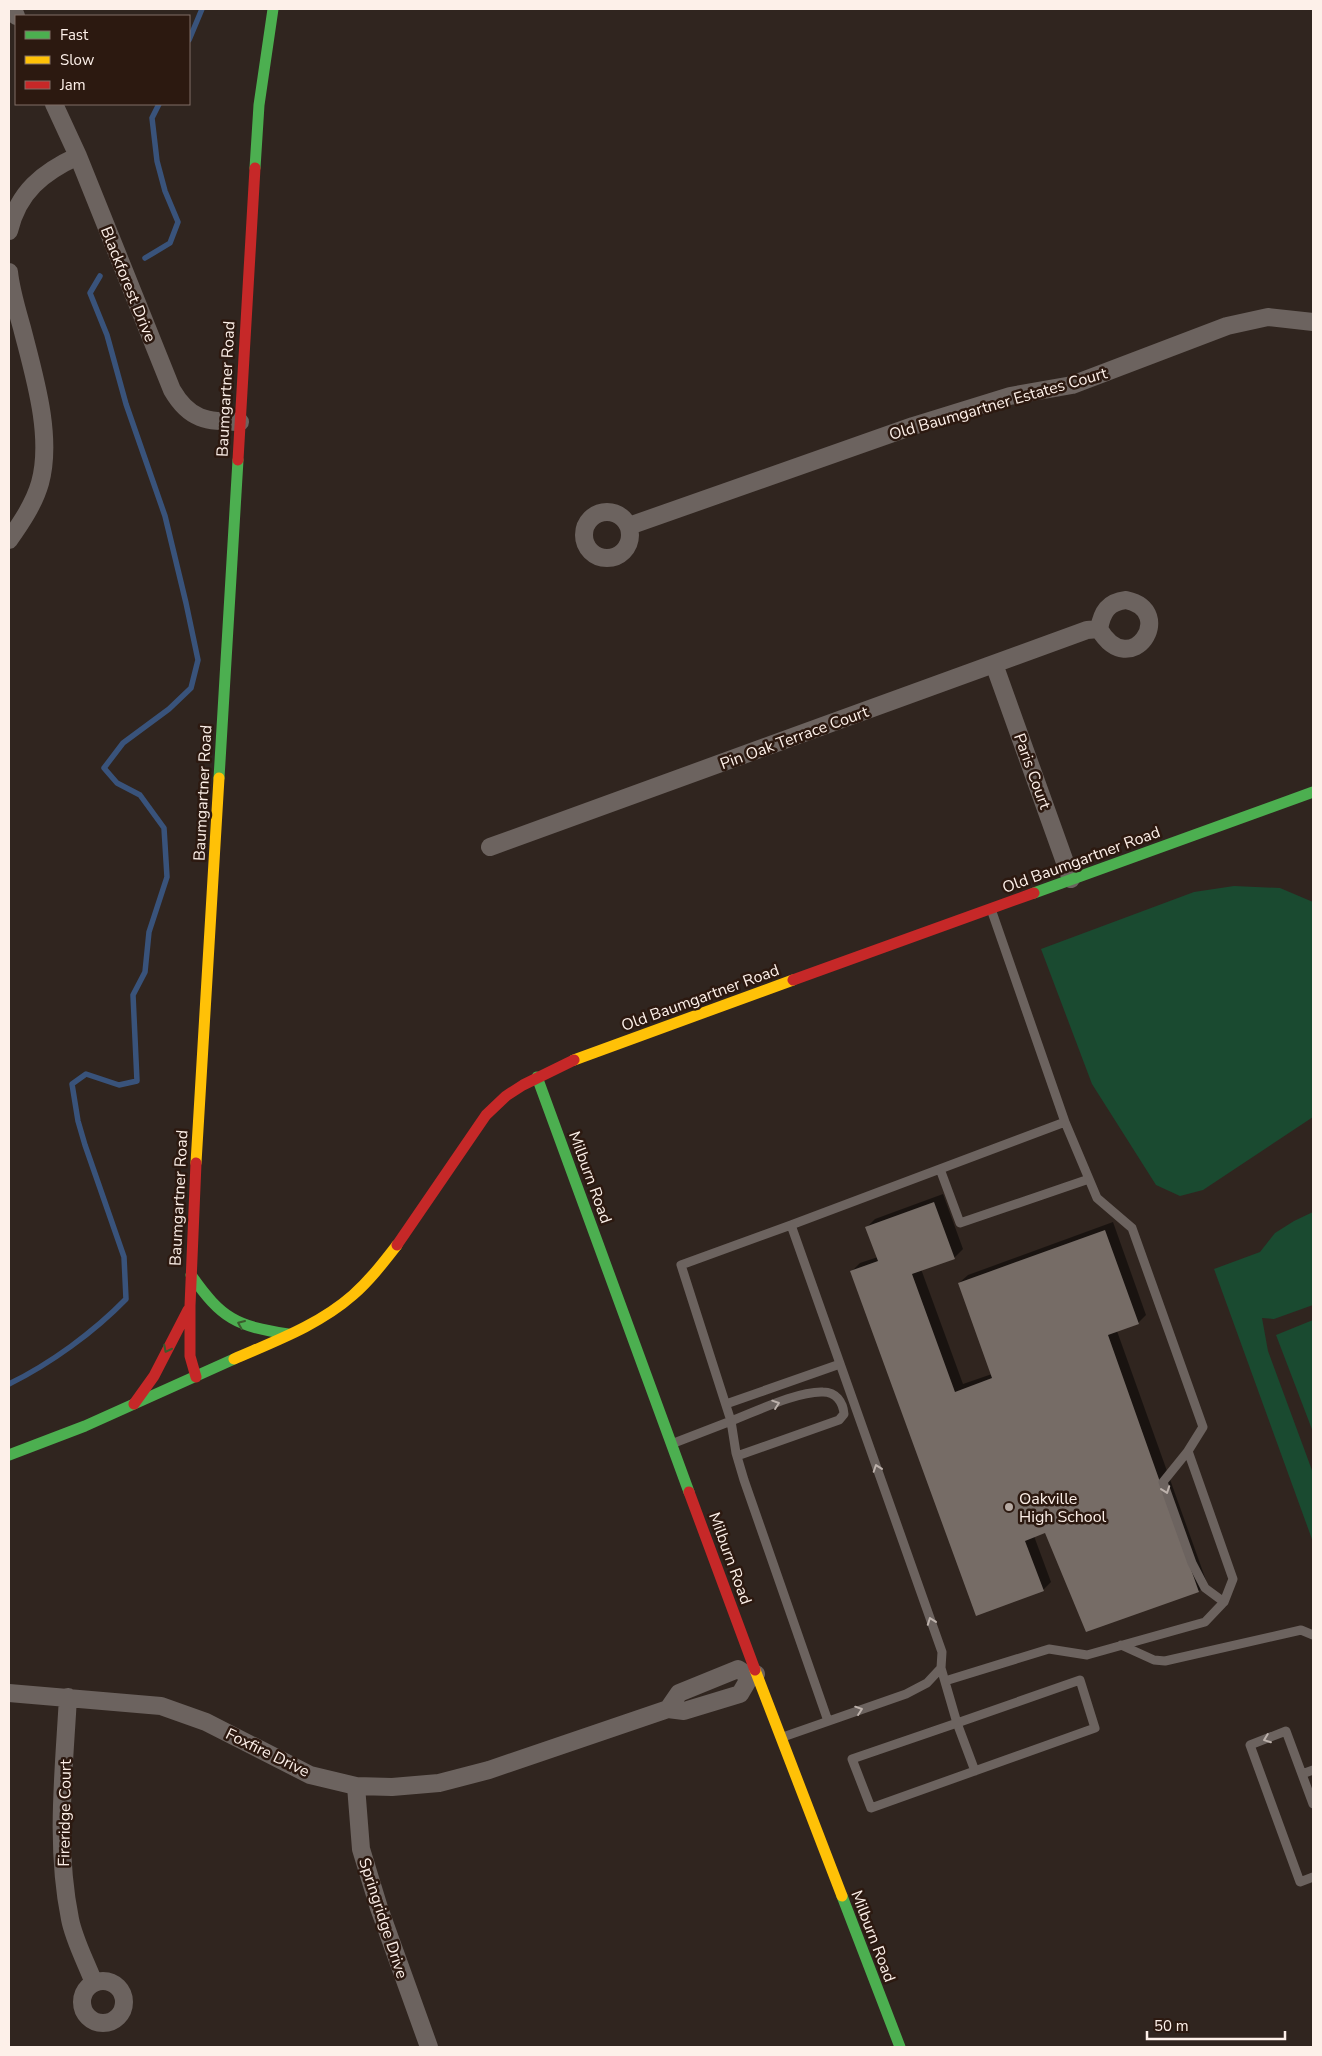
<svg xmlns="http://www.w3.org/2000/svg" width="1322" height="2056" font-family="'Nunito Sans',sans-serif">
<style>
.green{fill:#1a4a30}
.shadow{fill:#0007}
.lines{fill:none;stroke-linecap:round;stroke-linejoin:round}
.stream{stroke:#39537b;stroke-width:5.5}
.building{fill:#766c66}
.lane{stroke:#6c635f;stroke-width:9}
.street{stroke:#6c635f;stroke-width:18}
.fast{stroke:#4caf50;stroke-width:11}
.slow{stroke:#ffc107;stroke-width:11}
.jam{stroke:#c62828;stroke-width:11}
.oneway{stroke:#3a5c2d}
.oneway2{stroke:#bcb1ab}
.poi-dot{fill:#b5a9a2;stroke:#2c1910;stroke-width:2}
.labels{text-anchor:middle;stroke-width:5;stroke-linejoin:round;paint-order:stroke}
.street-label{font-size:16px;fill:#fdf0e9;stroke:#2c1910}
.poi-label{font-size:16px;fill:#fdf0e9;stroke:#2c1910;text-anchor:start}
</style>
<rect width="100%" height="100%" fill="#30251f"/>
<path class="green" d="M1234 886 1280 888 1313 902V1117L1203 1190 1180 1196 1156 1185 1092 1084 1041 949 1194 892Z
M1313 1212V1305L1274 1319 1262 1318 1268 1351 1313 1473V1542L1214 1269 1260 1252 1275 1233 1294 1221Z
M1313 1320V1432L1276 1335Z"/>
<path class="shadow" d="M943 1194 963 1249 954 1258 921 1269 963 1384 992 1374 959 1283 968 1275 1113 1222 1146 1315 1138 1323 1117 1331 1207 1583 1199 1591 1046 1532 1034 1536 1051 1582 1043 1590 852 1271 860 1263 878 1257 867 1227 875 1219Z"/>
<g class="lines">
<path class="stream" d="M189 40 202 9
M145 258 170 243 178 222 165 191 157 161 152 118 159 104
M9 1384C50 1364 94 1332 126 1299L124 1257 85 1145 78 1121 72 1084 86 1074 119 1085 137 1081 133 995 145 972 149 932 167 877 164 828 140 795 117 783 104 768 123 743 169 709 191 688 198 660 186 603 165 516 126 404 107 335 90 293 100 276"/>
</g>
<path class="building" d="M934 1202 955 1259 912 1274 955 1392 992 1378 958 1283 1105 1230 1139 1324 1108 1335 1199 1592 1086 1632 1045 1533 1025 1541 1044 1591 976 1616 850 1271 878 1261 865 1227Z"/>
<g class="lines">
<path class="lane" d="M940 1169 960 1223 1089 1179
M791 1225 1065 1122
M726 1404 840 1364
M674 1443 731 1421 681 1265 791 1225 942 1652 941 1668 957 1723 852 1759 871 1808 1095 1728 1080 1680 957 1723 975 1771
M1188 1451 1163 1482 1192 1563 1205 1588 1224 1602
M737 1456 839 1420 844 1414C843 1402 836 1392 823 1392 797 1391 755 1412 731 1421L736 1453 744 1480 828 1721
M1121 1645 1154 1660 1165 1661 1301 1630 1313 1635
M945 1681 1049 1649 1087 1655 1205 1622 1224 1602 1233 1579 1188 1451 1203 1427 1132 1228 1097 1198 1065 1122 991 909
M783 1737 906 1694 927 1683 941 1668
M1302 1774 1313 1770
M1313 1804 1286 1731 1250 1745 1300 1882 1313 1877"/>
<path class="street" d="M13 9 16 16
M54 104 78 156 172 390C190 421 207 421 240 422
M9 231C18 192 43 172 78 156
M9 272C11 291 17 310 22 328 34 375 53 436 40 483 34 504 21 523 9 540
M584 535a23 23 0 1 1 46 0a23 23 0 1 1-46 0Z
M629 526 913 426 1010 396 1072 385 1227 326 1268 317 1313 322
M1126 600C1178 611 1131 683 1099 629 1102 612 1108 602 1126 600Z
M994 664 1071 879
M490 847 1087 630 1099 629
M9 1693 161 1706 206 1722 310 1775 356 1786 392 1787 439 1783 489 1770 668 1709 679 1693 738 1669 750 1677 756 1674
M68 1697C64 1771 55 1845 70 1919 74 1940 86 1962 94 1983
M668 1709 684 1711 740 1694 750 1677
M356 1786 361 1849 379 1908 429 2047
M82 2002a21 21 0 1 1 42 0a21 21 0 1 1-42 0Z"/>
<path class="fast" d="M255 168 259 105 273 9
M219 778 238 460
M1034 893 1313 792
M537 1077 689 1492
M191 1275C222 1319 236 1326 288 1334
M9 1455 85 1426 234 1359
M842 1896 900 2047"/>
<path class="slow" d="M574 1060 793 980
M196 1163 219 778
M234 1359C275 1341 319 1325 353 1295 370 1280 383 1263 397 1245
M755 1670 842 1896"/>
<path class="jam" d="M238 460 255 168
M793 980 1034 893
M397 1245 486 1115 506 1096 523 1085 574 1060
M196 1377 190 1356V1306L196 1163
M134 1404 154 1376 188 1310
M689 1492 755 1670"/>
</g>
<defs><path id="oneway-chevron" d="M-2-3.5L2.5 0L-2 3.5" fill="none" stroke-width="1.6" stroke-linecap="round" stroke-linejoin="round" transform="scale(1.25)"/></defs>
<g class="oneway">
<use href="#oneway-chevron" transform="translate(241 1324) rotate(-157)"/>
<use href="#oneway-chevron" transform="translate(167 1349) rotate(117)"/>
</g>
<g class="oneway2">
<use href="#oneway-chevron" transform="translate(776 1404) rotate(-19)"/>
<use href="#oneway-chevron" transform="translate(877 1468) rotate(-109)"/>
<use href="#oneway-chevron" transform="translate(1166 1490) rotate(70)"/>
<use href="#oneway-chevron" transform="translate(931 1621) rotate(-110)"/>
<use href="#oneway-chevron" transform="translate(859 1710) rotate(-19)"/>
<use href="#oneway-chevron" transform="translate(1267 1739) rotate(159)"/>
</g>
<circle class="poi-dot" cx="1009" cy="1507" r="5"/>
<g class="labels">
<g class="street-label">
<text transform="translate(129 284) rotate(68)" y="6">Blackforest Drive</text>
<text transform="translate(225 389) rotate(-87)" y="6">Baumgartner Road</text>
<text transform="translate(998 403) rotate(-16)" y="6">Old Baumgartner Estates Court</text>
<text transform="translate(794 737) rotate(-20)" y="6">Pin Oak Terrace Court</text>
<text transform="translate(1033 771) rotate(70)" y="6">Paris Court</text>
<text transform="translate(202 793) rotate(-87)" y="6">Baumgartner Road</text>
<text transform="translate(1081 859) rotate(-20)" y="6">Old Baumgartner Road</text>
<text transform="translate(700 997) rotate(-20)" y="6">Old Baumgartner Road</text>
<text transform="translate(591 1177) rotate(70)" y="6">Milburn Road</text>
<text transform="translate(178 1198) rotate(-87)" y="6">Baumgartner Road</text>
<text transform="translate(731 1558) rotate(70)" y="6">Milburn Road</text>
<text transform="translate(268 1752) rotate(26)" y="6">Foxfire Drive</text>
<text transform="translate(64 1813) rotate(-89)" y="6">Fireridge Court</text>
<text transform="translate(384 1918) rotate(72)" y="6">Springridge Drive</text>
<text transform="translate(874 1936) rotate(69)" y="6">Milburn Road</text>
</g>
<g class="poi-label">
<text x="1019" y="1504">Oakville<tspan x="1019" dy="18">High School</tspan></text>
</g>
</g>
<rect width="1322" height="2056" fill="none" stroke="#fdf0e9" stroke-width="20"/>
<rect x="15" y="15" width="175" height="90" fill="#2c1910" stroke="#806f67"/>
<rect x="25" y="31" width="25" height="8" fill="#4caf50" stroke="#806f67"/>
<text x="60" y="40" font-size="15" fill="#fdf0e9">Fast</text>
<rect x="25" y="56" width="25" height="8" fill="#ffc107" stroke="#806f67"/>
<text x="60" y="65" font-size="15" fill="#fdf0e9">Slow</text>
<rect x="25" y="81" width="25" height="8" fill="#c62828" stroke="#806f67"/>
<text x="60" y="90" font-size="15" fill="#fdf0e9">Jam</text>
<path d="M1147 2031v8h138v-8" fill="none" stroke="#fdf0e9" stroke-width="2.5"/>
<text x="1154" y="2031" font-size="15" fill="#fdf0e9" stroke="#2c1910" stroke-width="4" paint-order="stroke">50 m</text>
</svg>
